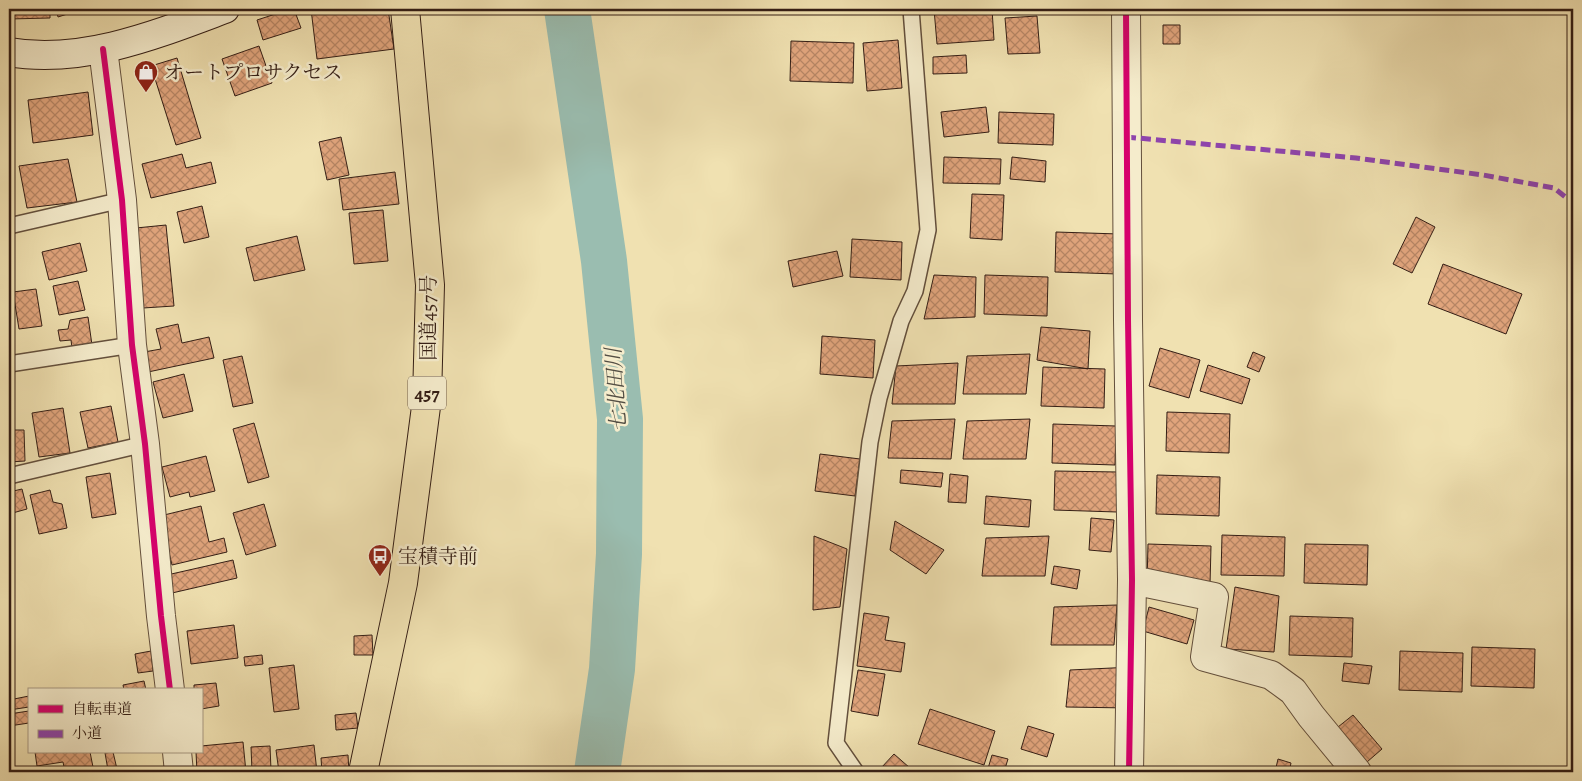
<svg xmlns="http://www.w3.org/2000/svg" width="1582" height="781" font-family="Alegreya,'Noto Serif JP',serif">
<style>
.lines{fill:none;stroke-linecap:round;stroke-linejoin:round}
.river{stroke:#9abdb0;stroke-width:46}
.building{fill:url(#building-cross-hatch);stroke:#341e15}
.service-casing{stroke:#634f3c;stroke-width:18}
.minor-casing{stroke:#634f3c;stroke-width:30}
.secondary-casing{stroke:#341e15;stroke-width:30}
.trunk-casing{stroke:#341e15;stroke-width:30}
.service{stroke:#f5eccc;stroke-width:15}
.minor{stroke:#f5eccc;stroke-width:28}
.secondary{stroke:#f5eccc;stroke-width:28}
.trunk{stroke:#f0e1b1;stroke-width:28}
.quiet{stroke:#8e44ad;stroke-width:5;stroke-dasharray:10 5;stroke-linecap:butt}
.cycleway-casing{stroke:#f5eccc;stroke-width:9}
.cycleway{stroke:#d6006c;stroke-width:6}
.labels{text-anchor:middle;stroke-width:5;stroke-linejoin:round;paint-order:stroke}
.shield{fill:#f5eccc;stroke:#6e5c4c;stroke-width:1}
.shield-label{font-size:19px;font-weight:bold;fill:#341e15}
.poi-label{font-size:20px;fill:#341e15;stroke:#f5eccc;text-anchor:start}
.street-label{font-size:20px;fill:#341e15;stroke:#f5eccc}
.water-label{font-size:21px;font-style:italic;fill:#534e44;stroke:#f5eccc}
</style>
<defs>
<pattern id="building-cross-hatch" width="8" height="8" patternUnits="userSpaceOnUse" patternTransform="scale(1.25)"><rect width="8" height="8" fill="#e0a47c"/><path d="M0 0l8 8M0 8l8-8" fill="none" stroke="#b68564"/></pattern>
</defs>
<rect width="100%" height="100%" fill="#f0e1b1"/>
<filter id="stains"><feTurbulence type="fractalNoise" baseFrequency=".004" numOctaves="4"/><feColorMatrix values="0 0 0 0 .2 0 0 0 0 .09 0 0 0 0 .02 0 0 0 .5 -.17"/></filter>
<radialGradient id="worn" r=".72"><stop offset=".6" stop-color="#630" stop-opacity="0"/><stop offset="1" stop-color="#630" stop-opacity=".3"/></radialGradient>
<g class="lines">
<path class="river" d="M567 9 604 261 620 419 619 554 612 669 597 772"/>
</g>
<path class="building" d="M9 9H50V18L9 19Z
M56 9H80V10L58 17Z
M291 9H294L301 28 263 40 257 20Z
M311 9H339V12L366 9H388L394 49 317 59Z
M934 9H992L994 40 937 44Z
M1076 9H1112V13L1075 11Z
M1145 9H1180V10L1145 12Z
M1037 16 1040 53 1008 54 1005 18Z
M1163 25H1180V44H1163Z
M898 40 902 88 867 91 863 43Z
M791 41 854 43 853 83 790 81Z
M259 46 272 83 235 96 222 59Z
M966 55 967 73 933 74V57Z
M177 58 201 138 176 145 151 66Z
M88 92 93 135 33 143 28 100Z
M986 107 989 132 944 137 941 112Z
M999 112 1054 114 1053 145 998 143Z
M341 137 349 175 327 180 319 142Z
M182 154 186 168 211 162 216 183 151 198 142 164Z
M944 157 1001 159 1000 184 943 183Z
M1012 157 1046 161 1045 182 1010 179Z
M68 159 77 202 27 208 19 166Z
M395 172 399 204 343 210 339 179Z
M972 194 1004 195 1002 240 970 238Z
M202 206 209 237 184 243 177 212Z
M383 210 388 261 354 264 349 213Z
M1416 217 1435 227 1412 273 1393 264Z
M166 225 174 306 143 308 136 228Z
M1056 232 1119 234 1118 274 1055 272Z
M297 236 305 270 254 281 246 248Z
M852 239 902 242 901 280 850 277Z
M80 243 87 271 49 280 42 252Z
M837 251 843 276 793 287 788 261Z
M1443 264 1522 294 1506 334 1428 304Z
M934 275 976 277 975 317 924 319Z
M985 275 1048 277 1047 316 984 314Z
M78 281 85 310 59 315 53 286Z
M36 289 42 326 19 329 13 292Z
M88 317 92 345 72 348 71 340 60 341 58 330 68 329 70 320Z
M178 324 182 343 209 337 214 358 148 372 144 352 161 349 156 329Z
M1041 327 1090 331 1088 369 1037 360Z
M822 336 875 340 873 378 820 374Z
M1160 348 1200 360 1189 398 1149 386Z
M1253 352 1265 357 1259 372 1247 367Z
M1030 354 1026 394H963L967 356Z
M242 356 253 403 233 407 223 360Z
M958 363 955 404H892L896 366Z
M1208 365 1250 379 1242 404 1200 391Z
M1043 367 1105 369 1104 408 1041 406Z
M184 374 193 411 163 418 153 382Z
M111 406 118 442 88 448 80 412Z
M63 408 70 453 39 457 32 413Z
M1167 412 1230 414 1229 453 1166 451Z
M955 419 951 459 888 458 892 421Z
M1030 419 1026 459H963L967 421Z
M254 423 269 477 248 483 233 429Z
M1053 424 1116 426 1115 465 1052 463Z
M9 430H24L25 461 9 462Z
M820 454 860 459 855 496 815 491Z
M206 456 215 491 190 497 189 492 170 497 162 467Z
M901 470 943 473 941 487 900 483Z
M1055 471 1118 472 1117 512 1054 510Z
M110 473 116 514 92 518 86 477Z
M950 474 968 476 966 503 948 502Z
M1157 475 1220 477 1219 516 1156 514Z
M22 489 27 509 9 514V492Z
M50 490 53 502 62 504 67 528 39 534 30 495Z
M986 496 1031 500 1029 527 984 524Z
M264 504 276 546 246 555 233 513Z
M201 506 209 542 224 538 227 552 172 565 160 516Z
M1091 518 1114 520 1111 552 1089 550Z
M895 521 944 550 926 574 890 550Z
M1222 535 1285 537 1284 576 1221 575Z
M814 536 847 549 840 607 813 610Z
M1049 536 1045 576H982L986 538Z
M1148 544 1211 546 1210 585 1147 583Z
M1305 544 1368 545 1367 585 1304 583Z
M233 560 237 578 172 593 167 575Z
M1054 566 1080 570 1077 589 1051 584Z
M1235 587 1279 596 1274 652 1226 649Z
M1117 605 1114 645H1051L1054 607Z
M1149 607 1194 620 1187 644 1143 631Z
M864 613 889 617 885 640 905 643 901 672 857 666Z
M1290 616 1353 618 1352 657 1289 655Z
M234 625 238 658 191 664 187 631Z
M372 635 373 655H354V636Z
M1472 647 1535 649 1534 688 1471 686Z
M151 651 153 671 138 673 135 654Z
M1400 651 1463 653 1462 692 1399 690Z
M262 655 263 664 245 666 244 657Z
M1344 663 1372 666 1369 684 1342 681Z
M294 665 299 709 274 712 269 668Z
M1133 667 1129 708 1066 707 1070 670Z
M858 670 885 674 878 716 851 711Z
M144 681 146 690H124L123 685Z
M216 683 219 706 201 709V690H194V685Z
M29 696V707L9 710V700Z
M930 709 995 731 984 765 918 744Z
M29 711V723L9 726V714Z
M356 713 358 728 336 730 335 715Z
M1353 715 1382 749 1367 762 1338 727Z
M1028 726 1054 734 1047 757 1021 749Z
M243 742 246 772H197L196 752H201V746Z
M314 745 317 772H279L276 750Z
M270 746 271 770 252 771 251 747Z
M35 752H90L94 772H65L63 762 37 766Z
M113 752 117 769 108 770 105 753Z
M894 754 910 768 906 772H885L881 768Z
M348 755 349 772H322L321 758Z
M992 755 1008 759 1004 772H987Z
M1278 759 1291 763 1289 772H1275Z"/>
<g class="lines">
<g class="service-casing">
<path id="service" d="M9 226 122 200
M9 364 132 345
M9 476 145 444
M856 772 836 743 870 442 879 398 901 321 915 291 928 230 911 9"/>
</g>
<g class="minor-casing">
<path id="minor" d="M1126 9 1128 320 1132 580 1129 772
M103 49 122 200 132 345 145 444 161 616 170 690
M1132 580 1214 597 1205 657 1271 675 1293 691 1311 716 1357 772
M177 752 179 772"/>
</g>
<g class="secondary-casing">
<path id="secondary" d="M9 52C82 65 158 34 225 9"/>
</g>
<g class="trunk-casing">
<path id="trunk" d="M363 772 403 583 427 399 430 285 405 9"/>
</g>
<use href="#service" class="service"/>
<use href="#minor" class="minor"/>
<use href="#secondary" class="secondary"/>
<use href="#trunk" class="trunk"/>
<path class="quiet" d="M1126 137 1356 158 1483 175 1554 188 1573 203"/>
<g class="cycleway-casing">
<path id="cycleway" d="M1126 9 1128 320 1132 580 1129 772
M103 49 122 200 132 345 145 444 161 616 170 690"/>
</g>
<use href="#cycleway" class="cycleway"/>
</g>
<defs>
<g id="shop-pin" transform="scale(1.25)"><path d="M0 17L-7.5 6A9.5 9.5 0 1 1 7.5 6Z" fill="#8f2418" stroke="#f5eccc"/><path d="M-5-2.5h2.3a2.7 3.5 0 0 1 5.4 0H5L5.5 6h-11ZM-1.5-2.5h3a1.5 2.3 0 0 0-3 0Z" fill="#fff"/></g>
<g id="bus-pin" transform="scale(1.25)"><path d="M0 17L-7.5 6A9.5 9.5 0 1 1 7.5 6Z" fill="#8f2418" stroke="#f5eccc"/><path d="M-5-6H5V4H4V6H2V4H-2V6H-4V4H-5ZM-3.5-4V0h7V-4ZM-3.5 1.2v1.5H-2V1.2ZM2 1.2v1.5H3.5V1.2Z" fill="#fff"/></g>
</defs>
<g fill-rule="evenodd">
<use href="#shop-pin" x="146" y="72"/>
<use href="#bus-pin" x="380" y="556"/>
</g>
<g class="labels">
<rect class="shield" x="408" y="376.5" width="38" height="33" rx="4"/>
<g class="shield-label">
<text x="427" y="400">457</text>
</g>
<g class="poi-label">
<text x="164" y="79">オートプロサクセス</text>
<text x="398" y="563">宝積寺前</text>
</g>
<g class="street-label">
<text transform="translate(428 318) rotate(-90)" y="7">国道457号</text>
</g>
<g class="water-label">
<text transform="translate(616 390) rotate(-94)" y="7">七北田川</text>
</g>
</g>
<rect width="1582" height="781" fill="none" stroke="#f0e1b1" stroke-width="30"/>
<rect x="10" y="10" width="1562" height="761" fill="none" stroke="#341e15" stroke-width="2.5"/>
<rect x="15" y="15" width="1552" height="751" fill="none" stroke="#341e15"/>
<rect x="28" y="688" width="175" height="65" fill="#f5eccc" stroke="#a89a83"/>
<rect x="38" y="705" width="25" height="8" fill="#d6006c" stroke="#a89a83"/>
<text x="72" y="714" font-size="15" fill="#341e15">自転車道</text>
<rect x="38" y="730" width="25" height="8" fill="#8e44ad" stroke="#a89a83"/>
<text x="72" y="738" font-size="15" fill="#341e15">小道</text>
<rect width="100%" height="100%" filter="url(#stains)"/>
<rect width="100%" height="100%" fill="url(#worn)"/>
</svg>
